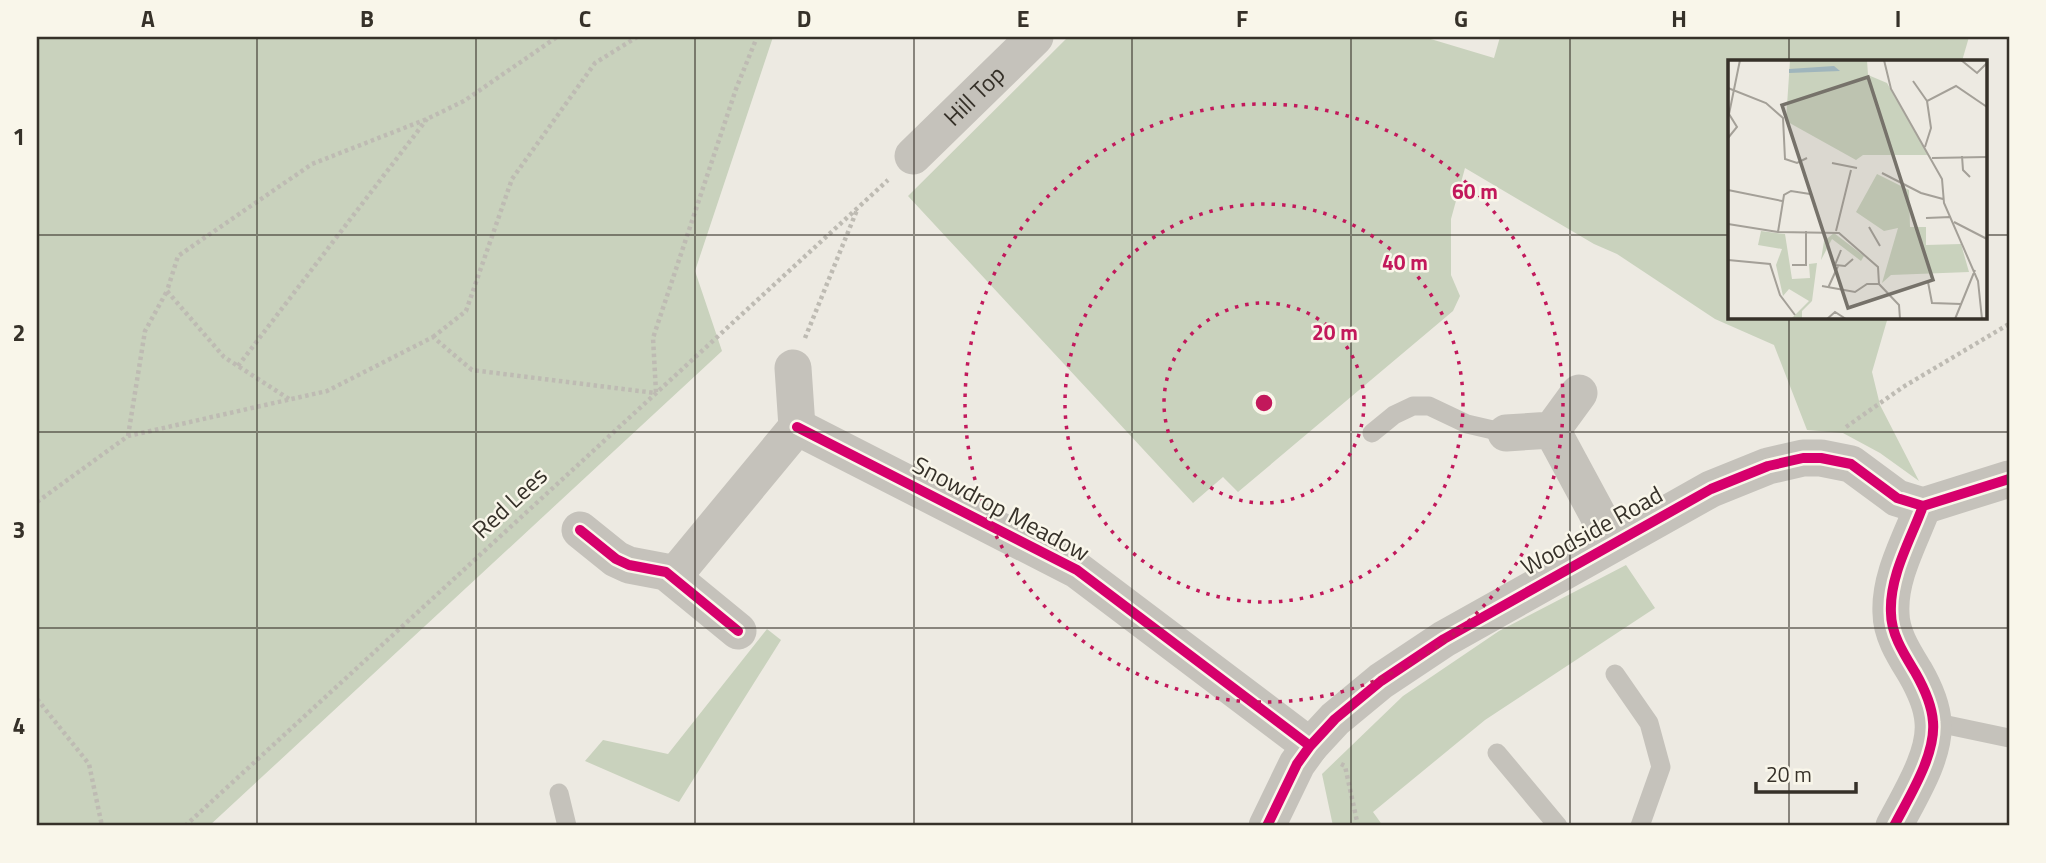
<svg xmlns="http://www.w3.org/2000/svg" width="2046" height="863" font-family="'Titillium Web',sans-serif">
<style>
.green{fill:#c9d2bd}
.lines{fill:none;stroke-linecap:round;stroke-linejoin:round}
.path{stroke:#bebbb3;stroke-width:4.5;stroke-dasharray:3.5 3.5;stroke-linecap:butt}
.lane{stroke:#c5c2bb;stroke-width:19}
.street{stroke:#c5c2bb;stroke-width:37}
.cycleway-casing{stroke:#f9f6ea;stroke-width:15}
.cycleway{stroke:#d6006c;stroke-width:10}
.grid{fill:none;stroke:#363129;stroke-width:2;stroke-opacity:0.55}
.ring{fill:none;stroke:#c2185b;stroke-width:3.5;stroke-dasharray:3.5 7}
.labels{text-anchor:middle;stroke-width:5;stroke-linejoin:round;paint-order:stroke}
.street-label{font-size:24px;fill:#363129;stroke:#f9f6ea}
.inset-road{fill:none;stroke:#a4a098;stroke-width:2}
.view{fill:#76726a;fill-opacity:0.15;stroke:#76726a;stroke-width:3.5}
.inset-edge{fill:none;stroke:#363129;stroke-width:3.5}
.centre{fill:#c2185b;stroke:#f9f6ea;stroke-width:3.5}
.ring-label{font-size:21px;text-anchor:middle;font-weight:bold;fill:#c2185b;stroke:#f9f6ea;stroke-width:5;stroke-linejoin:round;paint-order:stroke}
.neatline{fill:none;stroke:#363129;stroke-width:2.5}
.grid-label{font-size:23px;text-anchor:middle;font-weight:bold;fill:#363129}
</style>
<rect width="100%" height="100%" fill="#edeae2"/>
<path class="green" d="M37 37H773L695 271 722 351 209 826H37Z
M1068 37H1424L1494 58 1500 37H1969L1962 61H1729V317H1888L1872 372 1880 405 1919 481 1880 453 1843 433 1807 430 1774 345 1715 319 1617 254 1594 244 1465 168 1451 219V275L1460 296 1453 311 1238 492 1223 477 1193 503 908 196Z
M1626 565 1655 608 1485 720 1373 812 1383 826H1333L1322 774 1403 696 1499 631Z
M767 629 781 640 679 802 585 761 603 740 668 754Z"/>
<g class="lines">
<path class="path" d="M433 337 466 311 512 179 595 63 637 37
M805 338 857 210
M238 366 427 119
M656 392 653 338 736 89 757 37
M289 399 224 357 167 291 178 256 312 164 427 119 464 101 557 37
M1846 427 1903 387 2009 324
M128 436 145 331 167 291
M37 502 128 436 327 391 433 337 472 370 655 393
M37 699 89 764 102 826
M1341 764 1345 766 1358 826
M185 826 888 180"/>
<path class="lane" d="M1372 433 1394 415 1413 406H1429L1467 424 1506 433
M1615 674 1649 723 1661 767 1640 826
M1933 722 2009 738
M1497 753 1558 826
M559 793 567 826"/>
<g class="street">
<path id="s1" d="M913 156 1035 37"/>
<path d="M797 427 1077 570 1310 746"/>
<path d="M1552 430 1613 543"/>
<path d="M1506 433 1552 430 1579 393"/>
<path d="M580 530 616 559 629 565 666 572 738 631"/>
<path d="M673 577 797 427 793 368"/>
<path d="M1267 826 1297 764 1310 746 1335 719 1381 681 1444 639 1711 489 1768 466 1803 458H1821L1851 464 1897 498 1923 506 2009 479"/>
<path d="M1894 826C1909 797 1936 755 1933 722 1932 705 1923 686 1915 672 1904 654 1891 634 1891 613 1889 576 1911 539 1923 506"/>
</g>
<g class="cycleway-casing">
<path id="cycleway" d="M797 427 1077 570 1310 746
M580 530 616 559 629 565 666 572 738 631
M1267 826 1297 764 1310 746 1335 719 1381 681 1444 639 1711 489 1768 466 1803 458H1821L1851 464 1897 498 1923 506 2009 479
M1894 826C1909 797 1936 755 1933 722 1932 705 1923 686 1915 672 1904 654 1891 634 1891 613 1889 576 1911 539 1923 506"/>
</g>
<use href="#cycleway" class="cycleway"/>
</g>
<path class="grid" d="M257 37V826M476 37V826M695 37V826M914 37V826M1132 37V826M1351 37V826M1570 37V826M1789 37V61M37 235H1729M1985 235H2009M1789 317V826M37 432H2009M37 628H2009"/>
<g class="ring">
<circle cx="1264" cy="403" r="100"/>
<circle cx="1264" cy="403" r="199"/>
<circle cx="1264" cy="403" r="299"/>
</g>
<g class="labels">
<g class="street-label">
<text dy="8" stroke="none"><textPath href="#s1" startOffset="86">Hill Top</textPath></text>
<text transform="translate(510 503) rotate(-43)" y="8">Red Lees</text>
<text transform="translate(1001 509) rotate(28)" y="8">Snowdrop Meadow</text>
<text transform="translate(1592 531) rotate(-29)" y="8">Woodside Road</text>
</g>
</g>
<g transform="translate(1728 60)">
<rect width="259" height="259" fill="#edeae2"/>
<path d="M62 0H139L140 15 159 23 200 95H135L128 100 58 61ZM149 114 181 130 182 167H198V185L233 184 241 212 163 215 154 223 170 168 156 171 128 152ZM33 171 57 174 64 219 82 218 81 204 89 203 84 241 74 251V259H63L81 241 61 229 55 236 48 205 54 189 30 185ZM106 173 136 196 133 201 104 179 93 200 96 181Z" fill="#c9d2bd"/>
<path d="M106 6 112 11 61 13V9Z" fill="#9fb5bc"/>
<path class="inset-road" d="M156 0 163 29 214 119 216 143 250 221 254 259M233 0 249 13 259 3M185 21 199 41M0 28 38 43 55 58 57 99 69 103 79 98M0 78 9 67 1 54 12 0M197 87 203 68 199 41 228 26 259 47M234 96 235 110 242 117M204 98 259 97M104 103 129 108M154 113 193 133 215 139M0 130 54 141M198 158 223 157M226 162 259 179M0 164 50 172 111 173 150 207 151 224 171 245 172 259M141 167 152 186M108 171 123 110M50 172 56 135 63 131 82 134M113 190 107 205 117 206 125 199M0 200 42 204 52 235 67 255M64 205H78V171M200 222 204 243 233 244M94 226 127 232 139 224H151M100 228 110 206M99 259 107 252 118 259M227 259 247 210"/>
<path class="view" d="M140 17 205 220 120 248 54 45Z"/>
<rect width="259" height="259" class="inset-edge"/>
</g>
<circle cx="1264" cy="403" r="10" class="centre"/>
<g class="ring-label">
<text x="1475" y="199">60 m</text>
<text x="1405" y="270">40 m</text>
<text x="1335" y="340">20 m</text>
</g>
<rect width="2046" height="863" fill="none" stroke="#f9f6ea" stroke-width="77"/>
<path d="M1756 782v10h100v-10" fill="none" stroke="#363129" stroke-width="3.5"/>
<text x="1766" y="782" font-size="21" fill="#363129" stroke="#f9f6ea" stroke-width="5" paint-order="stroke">20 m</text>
<rect x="38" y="38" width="1970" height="786" class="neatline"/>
<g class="grid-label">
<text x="148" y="27">A</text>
<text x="367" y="27">B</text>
<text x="585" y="27">C</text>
<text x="804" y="27">D</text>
<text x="1023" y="27">E</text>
<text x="1242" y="27">F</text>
<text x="1461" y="27">G</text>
<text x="1679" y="27">H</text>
<text x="1898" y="27">I</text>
<text x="19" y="145">1</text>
<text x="19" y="341">2</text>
<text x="19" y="538">3</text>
<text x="19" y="734">4</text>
</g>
</svg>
